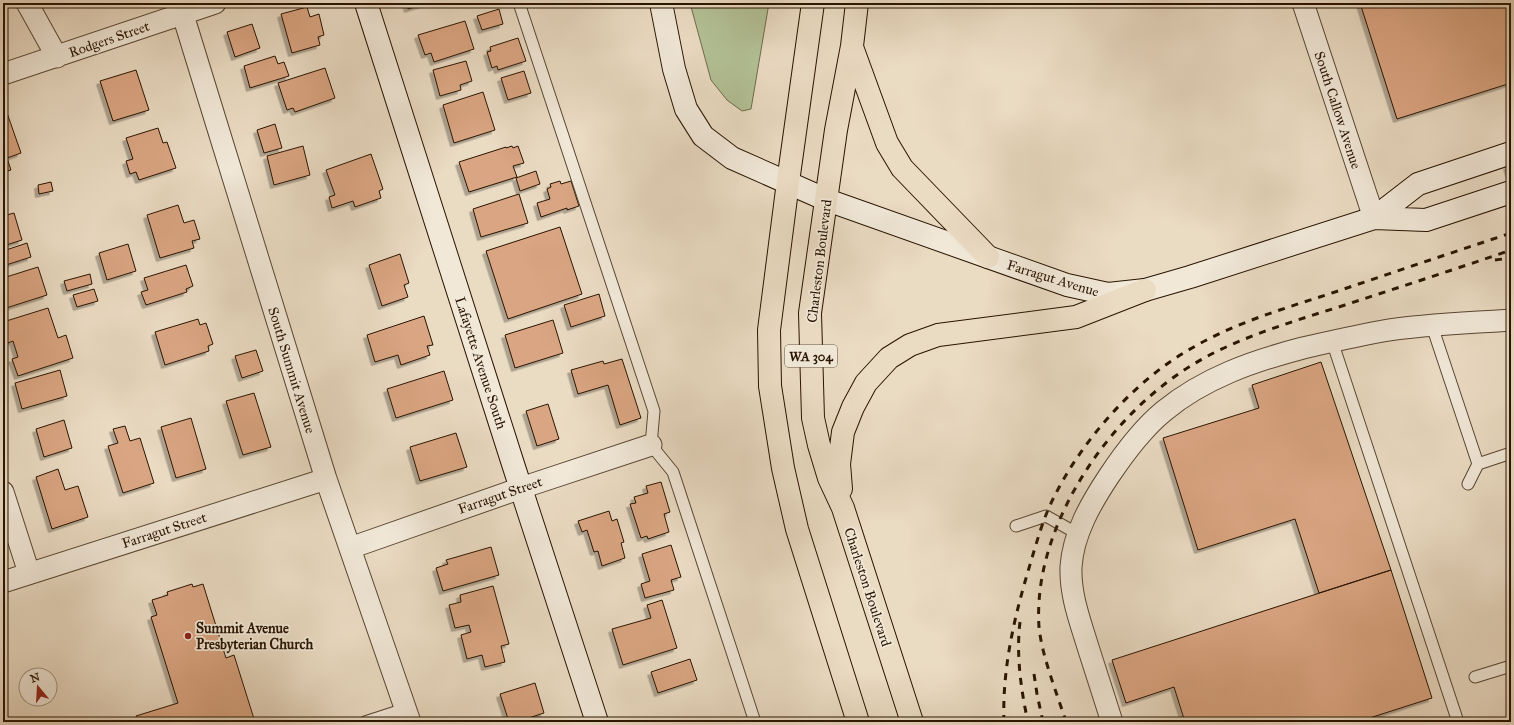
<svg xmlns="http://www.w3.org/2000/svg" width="1514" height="725" font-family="'IM FELL Great Primer',serif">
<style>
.green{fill:#b3c196;stroke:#6e6a4c}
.building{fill:#daa582;stroke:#291401;filter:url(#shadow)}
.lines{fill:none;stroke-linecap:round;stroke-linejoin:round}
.lane-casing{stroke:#594632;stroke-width:13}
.street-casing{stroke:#594632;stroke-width:23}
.secondary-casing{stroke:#291401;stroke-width:24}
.highway-casing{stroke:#291401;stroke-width:24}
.lane{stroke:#f1e8d8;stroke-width:11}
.street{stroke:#f1e8d8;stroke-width:21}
.secondary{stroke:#f1e8d8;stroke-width:22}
.highway{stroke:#eadbc3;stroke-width:22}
.rail{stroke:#291401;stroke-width:3;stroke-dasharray:7 7;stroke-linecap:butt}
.poi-dot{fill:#8f2418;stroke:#f1e8d8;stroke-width:1.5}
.labels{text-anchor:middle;stroke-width:3.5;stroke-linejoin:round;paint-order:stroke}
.shield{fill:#f1e8d8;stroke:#655442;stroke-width:1}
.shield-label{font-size:13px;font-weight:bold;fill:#291401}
.street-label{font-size:14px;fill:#291401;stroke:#f1e8d8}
.poi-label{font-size:14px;font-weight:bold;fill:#291401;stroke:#f1e8d8;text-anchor:start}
</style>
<defs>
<filter id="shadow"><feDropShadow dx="-3.5" dy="3.5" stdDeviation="0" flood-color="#0004"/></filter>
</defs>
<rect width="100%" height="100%" fill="#eadbc3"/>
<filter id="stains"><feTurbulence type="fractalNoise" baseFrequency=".005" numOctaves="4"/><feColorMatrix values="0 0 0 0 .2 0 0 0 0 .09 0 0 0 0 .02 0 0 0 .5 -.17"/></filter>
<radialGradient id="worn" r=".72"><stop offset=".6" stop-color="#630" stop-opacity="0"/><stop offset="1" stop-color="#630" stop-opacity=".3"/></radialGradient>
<path class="green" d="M690 3H769L751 109 742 111 727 100 711 80Z"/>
<path class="building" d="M406 3H427L408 9Z
M1360 3H1511V83L1397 119Z
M307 7 310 17 319 14 324 35 318 37 320 45 292 53 281 14Z
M499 9 503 24 482 30 477 16Z
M465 21 474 49 434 62 431 53 425 55 418 35Z
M252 24 260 48 235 57 227 32Z
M518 38 526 61 498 70 497 66 492 68 487 52 491 51 490 47Z
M275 56 278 64 284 62 289 76 250 88 244 66Z
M466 61 472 81 460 85 461 90 440 96 433 70Z
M325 68 335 98 295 112 293 108 287 110 278 83Z
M136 70 149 110 113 121 100 81Z
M524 71 531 93 508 100 501 78Z
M483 92 495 130 454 143 443 105Z
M6 110 21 153 7 158 11 170 3 172V111Z
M275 124 282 148 264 153 257 130Z
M158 128 163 143 167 142 176 168 139 180 136 172 130 174 126 161 133 159 126 138Z
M303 146 310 175 274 185 267 156Z
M512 146 513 148 518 146 524 163 513 166 517 177 469 192 459 162 506 147V148Z
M371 154 383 189 379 191 381 198 355 207 353 201 332 208 329 197 335 195 326 170Z
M1511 165V178L1507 166Z
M536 171 540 184 520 191 516 178Z
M560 181 561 184 571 181 579 206 567 210V208L541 217 537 203 550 199 547 189 551 187 550 184Z
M51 182 53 191 39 194 38 185Z
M519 194 528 223 481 237 473 209Z
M178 205 184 223 194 220 200 239 192 241 194 248 160 258 147 215Z
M14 213 22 240 3 246V216Z
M560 227 582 294 508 319 486 251Z
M27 243 31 257 3 266V251Z
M128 244 136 271 107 280 99 253Z
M400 254 409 283 404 285 408 297 382 306 369 265Z
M186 265 193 286 186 289 187 292 146 305 141 292 148 290 144 278Z
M38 267 47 295 3 309V278Z
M90 274 92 284 67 291 64 281Z
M94 289 98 301 77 307 73 295Z
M599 294 605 316 571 327 564 305Z
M48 308 58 338 66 335 73 358 18 376 12 359 18 357 13 341 8 343 3 328V322Z
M424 316 433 345 427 346 430 355 401 365 398 355 375 362 367 335Z
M198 319 200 325 206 323 213 344 208 346 209 351 165 365 155 332Z
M553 320 563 353 515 368 505 335Z
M256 350 263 371 242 378 235 356Z
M622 359 641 418 620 425 608 385 578 394 571 370 603 361 604 364Z
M1321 362 1391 570 1319 593 1295 519 1198 550 1163 438 1259 408 1252 385Z
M60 370 67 396 22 409 15 383Z
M444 371 453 400 396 418 387 389Z
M254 393 271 447 243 455 226 401Z
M548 404 559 439 537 446 526 411Z
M191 418 206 469 176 478 161 427Z
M64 420 72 448 44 457 36 429Z
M125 426 130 441 140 438 154 483 123 493 108 446 118 443 113 429Z
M456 433 467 467 420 481 410 447Z
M58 469 65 490 78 486 88 517 52 529 36 477Z
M661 482 670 512 664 514 669 532 648 539 647 536 641 538 630 504 636 503 634 497 648 493 646 486Z
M609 511 612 521 617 519 624 542 621 543 625 558 602 566 598 551 594 552 587 530 582 532 578 521Z
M671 545 681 577 671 580 674 590 645 598 641 584 650 581 642 554Z
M491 547 499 575 443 591 436 568 448 564 446 560Z
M1391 570 1432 698 1357 722H1185L1174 687 1126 703 1112 660Z
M192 584 193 587 203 584 226 658 234 655 255 722H138L136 716 178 703 151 617 157 615 152 600 168 595 167 592Z
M493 586 509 644 501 646 505 662 485 667 482 655 467 659 461 635 471 632 469 625 455 628 449 605 461 602 460 595Z
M662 600 677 648 623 665 612 629 651 618 647 605Z
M690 659 697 680 658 693 651 672Z
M535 683 544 713 516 722H509L500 694Z"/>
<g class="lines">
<g class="lane-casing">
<path id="lane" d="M519 3 654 411 651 445 673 472 755 722
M1432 326 1478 464 1468 484
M1332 341 1458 722
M1478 464 1511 453
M1016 526 1046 516 1078 534
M1475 677 1511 666
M365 722 405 709"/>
</g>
<g class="street-casing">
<path id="street" d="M27 3 57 57
M1303 3 1374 218
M183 15 326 479 410 722
M3 74 215 3
M3 492 29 573
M350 548 521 488 651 445
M3 582 326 479
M1112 722C1104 697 1096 672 1088 647 1080 621 1070 595 1071 567 1073 534 1091 503 1109 476 1125 452 1142 429 1164 411 1204 378 1253 361 1303 348 1329 342 1356 336 1383 331 1425 324 1469 323 1511 320"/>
</g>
<g class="secondary-casing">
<path id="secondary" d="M366 3 513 464 597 722
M661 3 674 69 686 109 703 136 732 158 827 200 1067 285 1108 294 1145 290 1190 277 1374 218 1418 184 1511 153
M1374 218 1426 220 1511 192"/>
</g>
<g class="highway-casing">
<path id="highway" d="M813 3 788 182 769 330 770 386 783 468 797 529 858 722
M857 3 852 46 836 130 810 313 813 418 819 445 829 478 843 508 912 722
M852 47 887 143 902 168 988 257
M841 489 839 464 843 432 853 407 866 383 889 358 910 345 938 335 1076 317 1145 290"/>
</g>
<use href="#lane" class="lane"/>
<use href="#street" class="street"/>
<use href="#secondary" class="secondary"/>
<use href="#highway" class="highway"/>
<path class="rail" d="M1495 260 1511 258
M1020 622C1016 654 1021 691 1028 722
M1034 674 1037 694 1043 722
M1004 722C1002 670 1014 618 1029 568 1036 545 1042 521 1053 499 1082 440 1135 380 1192 348 1238 321 1290 307 1341 290 1397 271 1454 252 1511 233
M1066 722C1057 693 1042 657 1039 627 1036 581 1050 536 1071 496 1105 433 1158 378 1224 348 1263 330 1304 318 1345 305 1400 287 1456 269 1511 250"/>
</g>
<circle class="poi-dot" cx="188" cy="636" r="4"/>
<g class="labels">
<rect class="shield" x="785" y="345" width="52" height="22" rx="3"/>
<g class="shield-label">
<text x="811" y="361">WA 304</text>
</g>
<g class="street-label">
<text transform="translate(109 39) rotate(-19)" y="5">Rodgers Street</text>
<text transform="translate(1338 110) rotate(72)" y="5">South Callow Avenue</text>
<text transform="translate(819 261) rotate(-83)" y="5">Charleston Boulevard</text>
<text transform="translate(1053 278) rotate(17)" y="5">Farragut Avenue</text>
<text transform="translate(481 363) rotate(72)" y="5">Lafayette Avenue South</text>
<text transform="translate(292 370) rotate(73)" y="5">South Summit Avenue</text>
<text transform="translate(500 495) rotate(-19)" y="5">Farragut Street</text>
<text transform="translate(164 530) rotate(-18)" y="5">Farragut Street</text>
<text transform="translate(868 587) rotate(72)" y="5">Charleston Boulevard</text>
</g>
<g class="poi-label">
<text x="196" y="633">Summit Avenue<tspan x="196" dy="16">Presbyterian Church</tspan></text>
</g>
</g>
<rect width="1514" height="725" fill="none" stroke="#eadbc3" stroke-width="16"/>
<rect x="4" y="4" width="1506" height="717" fill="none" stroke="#291401" stroke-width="2"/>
<rect x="8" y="8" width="1498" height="709" fill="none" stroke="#291401"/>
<g transform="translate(38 687) rotate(342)"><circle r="19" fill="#f1e8d8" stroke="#a19382"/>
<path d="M0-3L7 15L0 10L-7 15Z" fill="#8f2418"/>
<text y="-6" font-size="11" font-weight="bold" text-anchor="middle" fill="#291401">N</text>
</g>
<rect width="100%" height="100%" filter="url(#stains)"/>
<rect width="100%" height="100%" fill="url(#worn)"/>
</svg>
